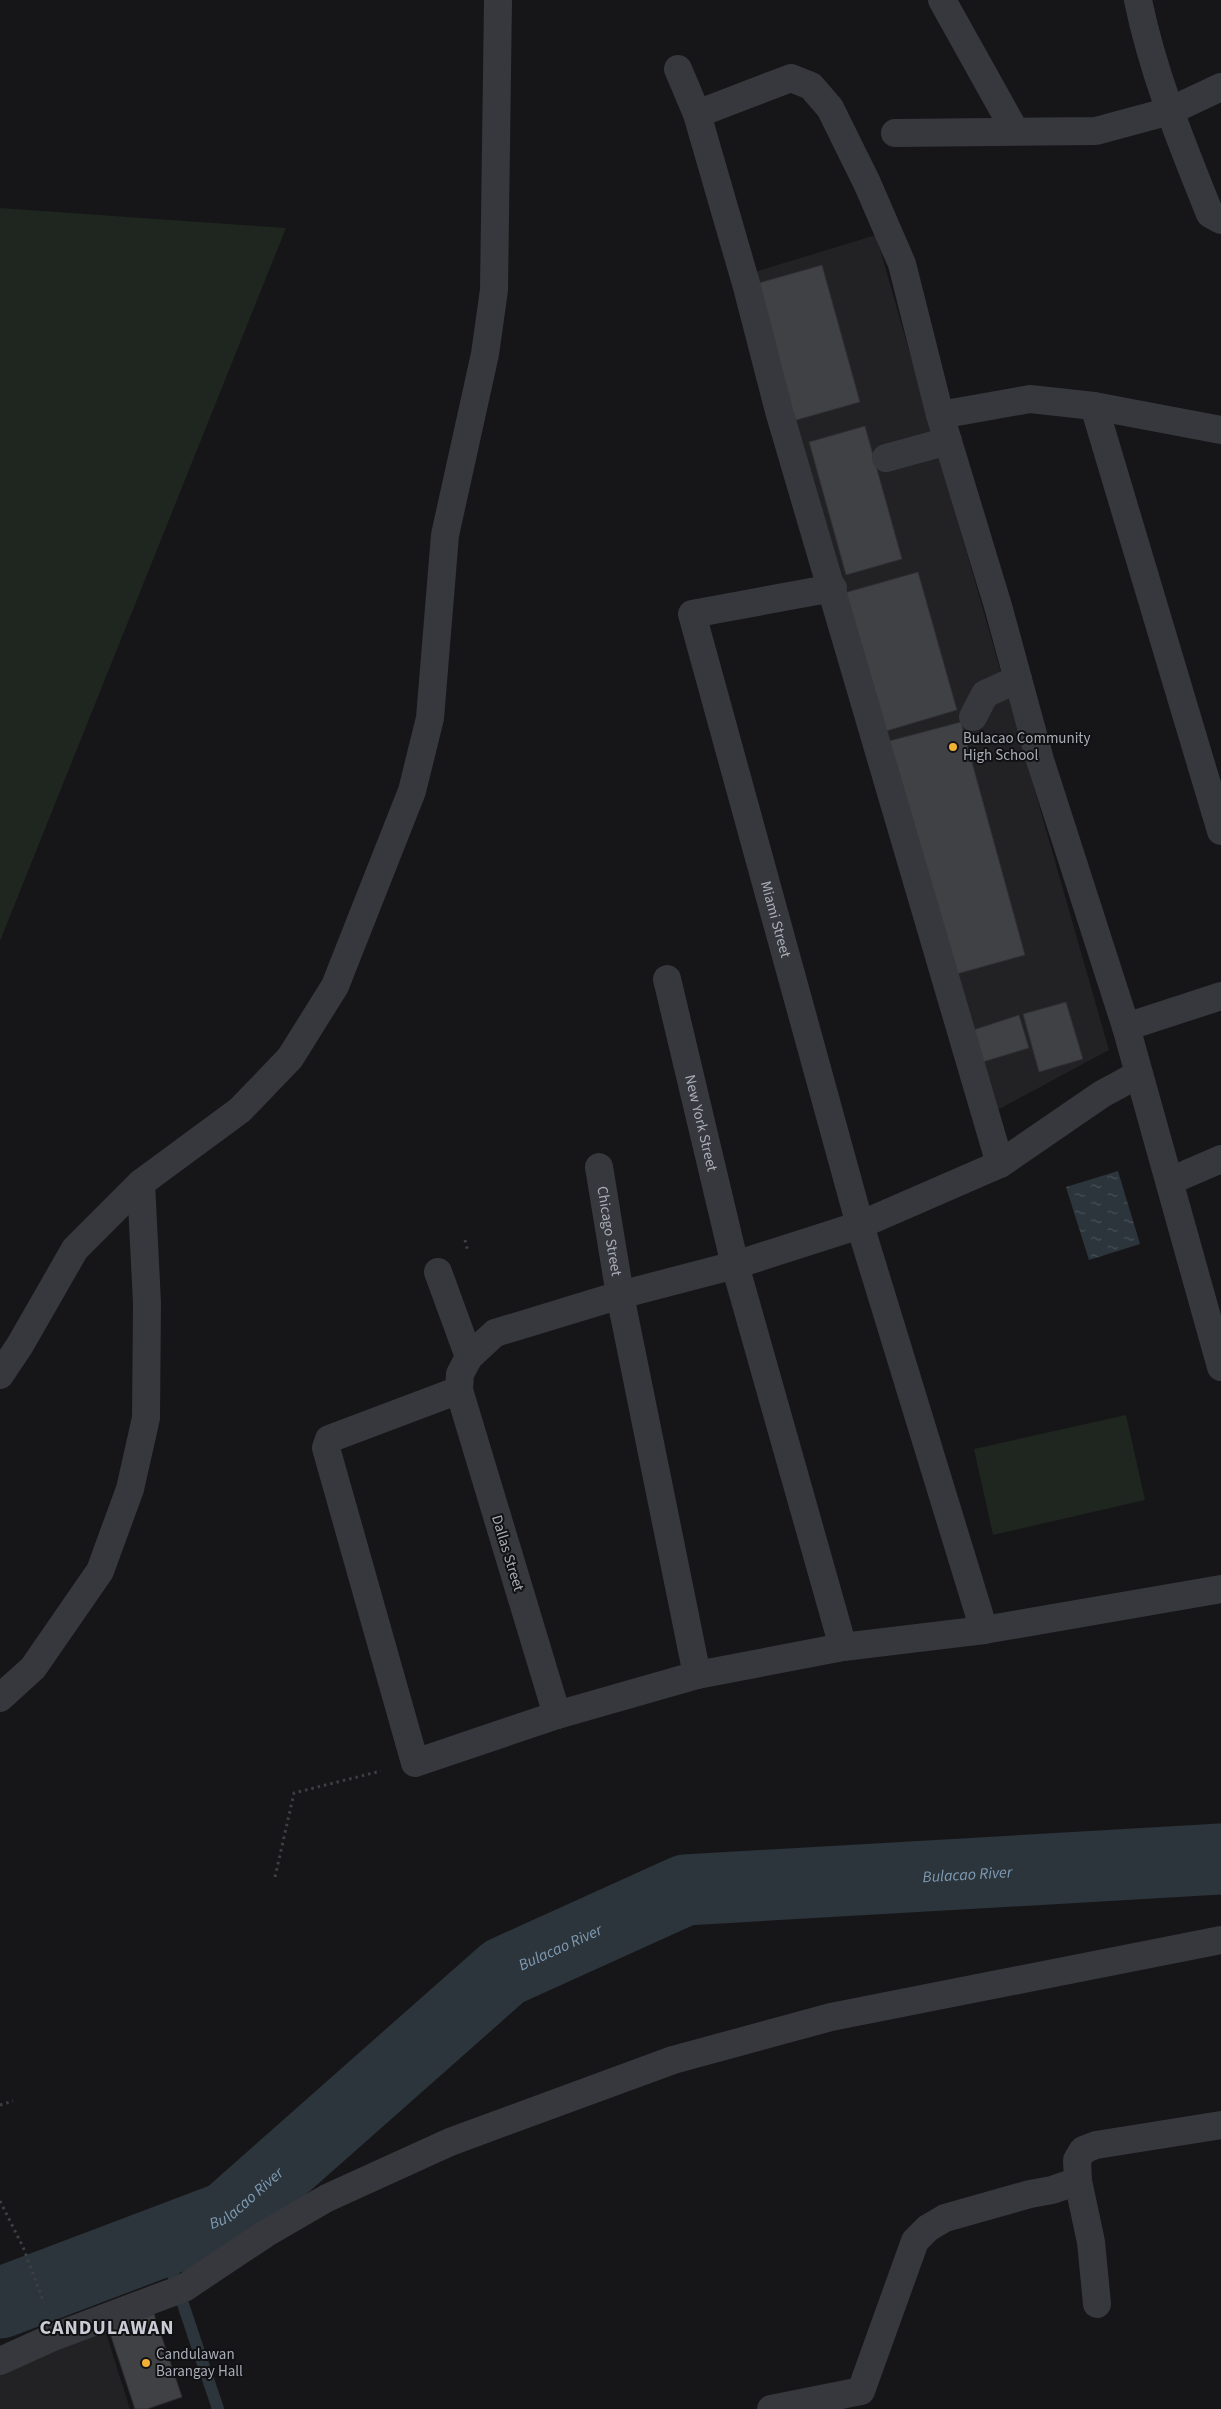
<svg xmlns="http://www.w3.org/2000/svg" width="1221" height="2409" font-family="'Source Sans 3',sans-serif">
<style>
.built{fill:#222225}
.green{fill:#1e261f}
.water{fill:url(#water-ripples)}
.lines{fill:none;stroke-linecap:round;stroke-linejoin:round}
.stream{stroke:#2c353c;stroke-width:12}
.river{stroke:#2c353c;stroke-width:71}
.building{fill:#404145;stroke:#303034}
.path{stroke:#3d3f44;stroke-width:3;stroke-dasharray:2.5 4;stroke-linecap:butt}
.minor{stroke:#37383d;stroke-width:28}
.poi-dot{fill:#f2b134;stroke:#111113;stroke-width:2}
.labels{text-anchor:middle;stroke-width:4;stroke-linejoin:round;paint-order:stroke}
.poi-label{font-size:15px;fill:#a8adb8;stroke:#111113;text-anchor:start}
.street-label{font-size:15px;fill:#a8adb8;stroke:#111113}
.water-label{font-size:16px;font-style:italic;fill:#7f9bb3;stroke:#111113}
.district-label{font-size:20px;font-weight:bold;letter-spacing:1px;fill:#c9ccd4;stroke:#111113}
</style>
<defs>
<pattern id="water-ripples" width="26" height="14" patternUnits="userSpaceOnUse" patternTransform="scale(1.25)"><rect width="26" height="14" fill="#2c353c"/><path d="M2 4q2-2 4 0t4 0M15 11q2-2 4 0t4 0" fill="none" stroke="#485056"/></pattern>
</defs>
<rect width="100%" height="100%" fill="#161618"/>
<path class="built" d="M876 235 1109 1050 988 1115 748 274Z
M105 2330 130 2409H0V2375Z"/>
<path class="green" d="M0 208 286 228 0 941Z
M1126 1415 1145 1500 993 1535 974 1449Z"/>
<path class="water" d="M1118 1171 1140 1244 1089 1260 1066 1187Z"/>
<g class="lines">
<path class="stream" d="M162 2241 218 2409"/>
<path class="river" id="s1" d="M0 2303 227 2217 504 1972 685 1890 1221 1859"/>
</g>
<path class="building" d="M822 265 860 402 793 421 755 284Z
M865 426 902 559 846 575 809 442Z
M918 572 957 710 883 732 844 593Z
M961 722 1025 955 953 975 889 741Z
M1066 1002 1083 1059 1039 1072 1023 1014Z
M1019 1015 1029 1048 976 1064 967 1032Z
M154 2314 182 2397 147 2409H135L109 2330Z"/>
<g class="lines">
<path class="path" d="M465 1240 468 1252
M275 1877 294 1793 381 1771
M0 2105 13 2101
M0 2201 23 2247 44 2303"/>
<g class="minor">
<path d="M942 0 1015 131"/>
<path d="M1138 0C1153 74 1182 144 1210 214L1221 220"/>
<path d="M678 69 697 114 747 287 779 411 1000 1164"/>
<path d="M697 114 791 78 811 86 830 108 867 183 902 264 940 415 998 606 1040 760 1126 1027 1221 1367"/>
<path d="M895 133 1096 131 1170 111 1221 87"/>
<path d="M1094 406 1221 831"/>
<path d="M940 415 1030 399 1094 406 1221 430"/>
<path d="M886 458 948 441"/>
<path id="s2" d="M833 588 692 614 860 1225 984 1630"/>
<path d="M973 717 985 694 1018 679"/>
<path id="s3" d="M667 979 735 1265 843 1647"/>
<path d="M1126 1027 1221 996"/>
<path id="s4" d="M599 1167 620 1295 697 1675"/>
<path d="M1170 1181 1221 1159"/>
<path d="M438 1272 469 1357"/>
<path d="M0 1375 20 1345 75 1249 141 1183 240 1110 290 1058 335 986 412 791 430 718 445 535 485 354 494 290 498 0"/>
<path d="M459 1390 329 1439 326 1448 415 1763 557 1715 697 1675 843 1647 984 1630 1221 1589"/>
<path d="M0 1698 33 1668 100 1571 130 1489 146 1418 147 1303 141 1183"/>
<path d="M557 1715 459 1390 460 1374 469 1357 495 1333 620 1295 735 1265 860 1225 1000 1164 1102 1094 1139 1074"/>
<path d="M1097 2304 1091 2242 1078 2181 1077 2160 1083 2150 1096 2145 1221 2125"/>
<path d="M0 2361 51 2338 184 2288 265 2234 327 2198 450 2142 673 2060 831 2017 1221 1940"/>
<path d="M771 2409 861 2391 915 2241 928 2228 945 2218 1030 2194 1052 2190 1078 2181"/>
</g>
</g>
<g class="poi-dot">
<circle cx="953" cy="747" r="5"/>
<circle cx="146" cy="2363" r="5"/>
</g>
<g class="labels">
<g class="poi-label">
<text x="963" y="743">Bulacao Community<tspan x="963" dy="17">High School</tspan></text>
<text x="156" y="2359">Candulawan<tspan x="156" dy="17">Barangay Hall</tspan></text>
</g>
<g class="street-label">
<text dy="5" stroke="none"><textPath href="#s2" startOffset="460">Miami Street</textPath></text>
<text dy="5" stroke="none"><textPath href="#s3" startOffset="148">New York Street</textPath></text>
<text dy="5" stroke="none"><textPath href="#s4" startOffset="65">Chicago Street</textPath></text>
<text transform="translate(508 1553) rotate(73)" y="5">Dallas Street</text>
</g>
<g class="water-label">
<text dy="6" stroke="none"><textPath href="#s1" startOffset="1094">Bulacao River</textPath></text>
<text dy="6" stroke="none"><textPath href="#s1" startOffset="674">Bulacao River</textPath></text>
<text dy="6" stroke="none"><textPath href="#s1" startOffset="269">Bulacao River</textPath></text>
</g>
<g class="district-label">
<text x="107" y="2334">CANDULAWAN</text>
</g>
</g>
</svg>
